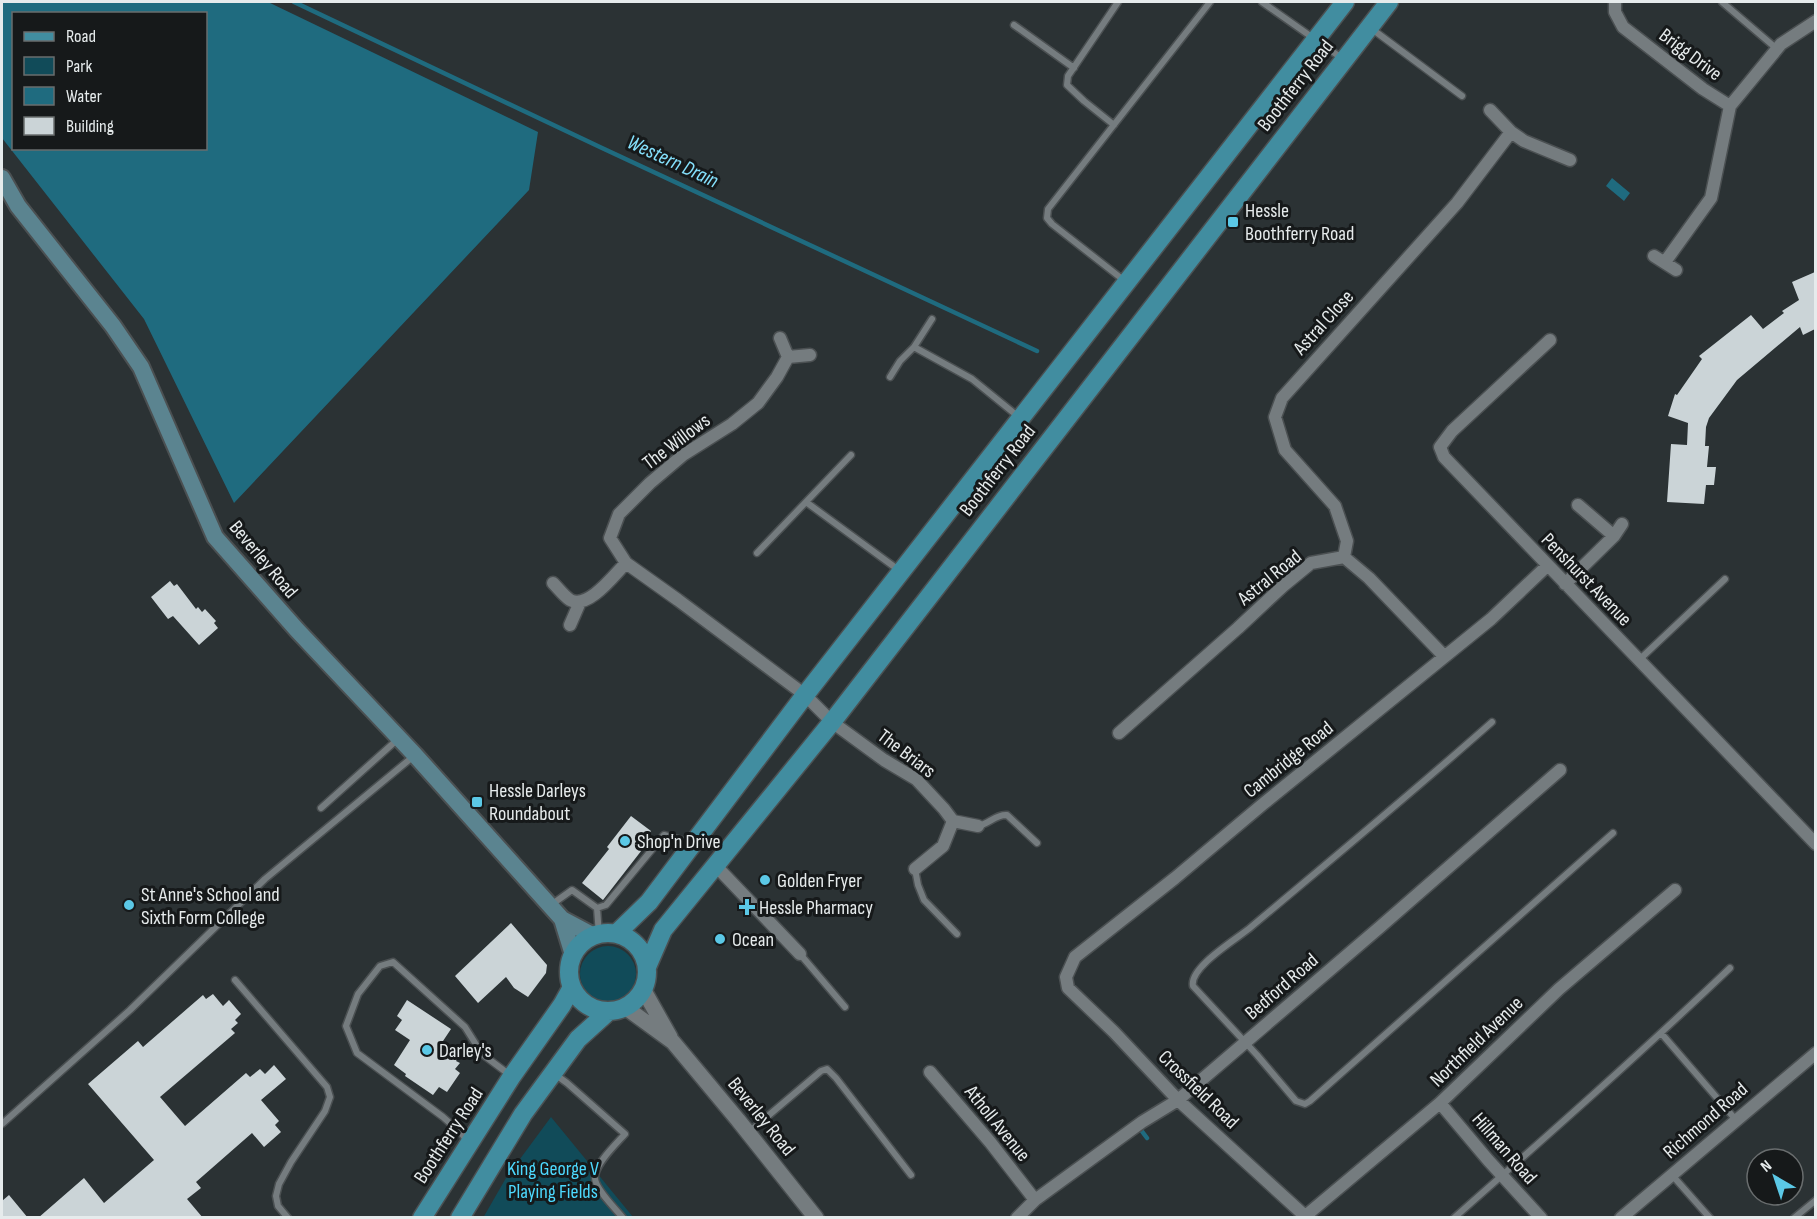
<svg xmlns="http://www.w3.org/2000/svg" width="1817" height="1219" font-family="'Sofia Sans Condensed',sans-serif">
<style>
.green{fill:#114b59}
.water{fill:#1f6b7f;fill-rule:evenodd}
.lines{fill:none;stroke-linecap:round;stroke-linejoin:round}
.stream{stroke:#1f6b7f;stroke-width:4.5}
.building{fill:#cbd4d7}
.service-casing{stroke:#4b5052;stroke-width:9}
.minor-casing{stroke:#4b5052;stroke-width:15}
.tertiary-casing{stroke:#4b5052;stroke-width:18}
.secondary-casing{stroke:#4b5052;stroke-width:20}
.primary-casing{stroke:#4b5052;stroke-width:21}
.service{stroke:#757c7f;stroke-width:6}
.minor{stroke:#757c7f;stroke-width:12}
.tertiary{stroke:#757c7f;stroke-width:15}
.secondary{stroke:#5b8490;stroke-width:16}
.primary{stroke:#418da0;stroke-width:18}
.poi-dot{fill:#5bc8e6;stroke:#16191a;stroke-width:2}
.labels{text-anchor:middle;stroke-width:6;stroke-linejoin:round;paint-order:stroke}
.street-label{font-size:20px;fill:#e6ebec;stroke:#16191a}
.poi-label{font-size:20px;fill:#e6ebec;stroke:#16191a;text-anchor:start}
.park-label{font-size:20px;fill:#4dd9fe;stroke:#16191a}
.water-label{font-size:21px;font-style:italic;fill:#85e1fd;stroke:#16191a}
</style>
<rect width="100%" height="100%" fill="#2b3234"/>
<path class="green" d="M580 974a28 28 0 1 1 56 0a28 28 0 1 1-56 0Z
M551 1117 633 1217 483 1218 506 1178Z"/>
<path class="water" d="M2 2H268L538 132 529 190 234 503 144 319 2 138ZM14 14H206V148H14Z
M1612 178 1630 193 1624 201 1606 186Z"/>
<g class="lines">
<path class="stream" d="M294 2 602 148 1037 351
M1138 1126 1147 1138"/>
</g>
<path class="building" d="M1815 272V329L1803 335 1800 327 1737 380 1709 418 1706 427 1705 446H1709L1707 467H1716L1714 485H1706L1704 504 1667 502 1671 444 1687 445 1688 423 1668 416 1675 394 1677 395 1702 359 1699 356 1751 315 1763 329 1784 313 1782 311 1799 300 1792 282Z
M170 581 174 586 177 584 196 609 198 607 202 612 205 609 216 621 214 623 218 628 199 645 173 616 168 619 151 597Z
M631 816 651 831 642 843 645 846 603 900 582 883 609 849 607 847Z
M511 923 547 965 546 973 528 997 514 988 506 977 478 1003 455 976Z
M213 994 223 1006 229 1000 241 1014 235 1020 238 1023 231 1029 235 1033 160 1097 185 1126 246 1073 250 1077 260 1069 265 1074 274 1065 286 1079 261 1100 279 1121 275 1125 281 1132 264 1147 252 1133 196 1182 201 1188 187 1199 203 1218H38L84 1178 104 1203 154 1160 88 1084 138 1041 143 1047 203 995 206 999Z
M407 1000 451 1029 441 1044 459 1056 456 1061 460 1063 455 1069 460 1073 447 1092 439 1087 433 1095 405 1076 406 1074 394 1065 410 1040 395 1030 402 1020 397 1016Z
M9 1195 28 1218H2V1201Z"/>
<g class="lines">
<g class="service-casing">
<path id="service" d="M1262 2 1343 59
M1722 2 1777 49
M1014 25 1074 68
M1372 29 1462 96
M1114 125 1084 101 1067 85 1068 76 1118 2
M1126 282 1052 224 1047 218 1048 209 1210 2
M914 347 972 379 1020 418
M890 377 900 361 914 347 932 319
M806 502 900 571
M757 553 851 455
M1639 660 1725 579
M1492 722C1413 792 1332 859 1251 927 1237 939 1189 967 1193 986L1257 1055 1296 1101 1305 1104 1310 1101 1613 833
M321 808 398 739
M978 826C989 824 996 814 1007 815L1037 843
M915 869 918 885 924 900 957 934
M551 905 572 890 597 908
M599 935 597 908 606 905 664 835 692 843
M800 954 845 1007
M235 980 327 1087 330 1097 325 1111 291 1162 279 1184 276 1196 278 1206 288 1218
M1661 1033 1736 1120
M556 1075 567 1083 625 1134C616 1144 594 1165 595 1178 595 1189 616 1209 623 1218
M2 1124 130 1010 265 879 415 755
M749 1132 821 1071 827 1069 836 1078 911 1175
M468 1142 461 1133 443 1117 357 1053 346 1026 358 994 380 966 393 962 465 1027 482 1054 510 1075
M1672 1175 1710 1218
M1454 1218C1547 1136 1640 1054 1730 968
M1794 1218 1816 1200"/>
</g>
<g class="minor-casing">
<path id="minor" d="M1615 2V12L1623 27 1703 89 1730 106
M1490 110 1511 132 1524 141 1570 160
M1654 256 1676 270
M1665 262 1711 198 1730 106 1781 44 1816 21
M780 338 788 357 810 355
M1550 340 1452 431 1440 447 1444 457 1816 844
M788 357 777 377 758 403 732 424 683 455 650 483 619 514 610 538 626 563 678 600 805 695 832 722 884 760 916 779 944 809 953 821 943 846 915 869
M1578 505 1614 536
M1344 557 1347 541 1335 506 1285 450 1275 417 1282 398 1457 203 1511 132
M1344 557 1369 578 1444 656
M553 583C558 588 564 596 570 600 588 610 614 575 626 563
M1565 584 1614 536 1622 524
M570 625 580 602
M1119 733 1238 628 1283 586 1311 563 1344 557
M953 821 978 826
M715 865 800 954
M930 1072 990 1142 1035 1200
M1440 1103 1488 1160 1541 1218
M1305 1216 1178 1100 1114 1032 1068 988 1066 977 1075 957 1175 878 1263 804 1491 619 1547 566
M1017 1218 1035 1200 1142 1122 1178 1100 1380 927 1560 770
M1303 1218 1440 1103 1559 989 1675 890
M1621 1218 1816 1053"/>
</g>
<g class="tertiary-casing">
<path id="tertiary" d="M643 989 670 1037
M625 1007 673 1042 738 1120 816 1218"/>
</g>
<g class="secondary-casing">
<path id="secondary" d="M2 178 18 206 113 326 141 367 215 537 297 630 415 755 562 919 594 936
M562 919 573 955"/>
</g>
<g class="primary-casing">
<path id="primary" d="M569 972a39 39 0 1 1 78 0a39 39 0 1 1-78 0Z
M616 934 649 902 805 695 1345 2
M647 967 663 930 832 722 1389 2
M422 1218 512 1076 562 1005 572 987
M460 1218 523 1114 578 1039 609 1011"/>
</g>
<use href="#service" class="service"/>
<use href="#minor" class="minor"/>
<use href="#tertiary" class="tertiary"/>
<use href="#secondary" class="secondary"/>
<use href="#primary" class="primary"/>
</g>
<g class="poi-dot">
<rect x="1227" y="216" width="12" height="12" rx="3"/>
<rect x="471" y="796" width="12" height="12" rx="3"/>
<circle cx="625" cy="841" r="6"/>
<circle cx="765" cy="880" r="6"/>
<circle cx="129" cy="905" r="6"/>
<path d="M744 898h6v6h6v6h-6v6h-6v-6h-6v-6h6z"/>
<circle cx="720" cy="939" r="6"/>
<circle cx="427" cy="1050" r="6"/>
</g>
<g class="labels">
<g class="street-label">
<text transform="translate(1691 54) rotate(37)" y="7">Brigg Drive</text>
<text transform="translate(1295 85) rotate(-52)" y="7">Boothferry Road</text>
<text transform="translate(1323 322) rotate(-48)" y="7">Astral Close</text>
<text transform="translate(676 441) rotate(-37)" y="7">The Willows</text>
<text transform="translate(997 470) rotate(-52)" y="7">Boothferry Road</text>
<text transform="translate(264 559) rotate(50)" y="7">Beverley Road</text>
<text transform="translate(1269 577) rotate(-39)" y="7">Astral Road</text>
<text transform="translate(1587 579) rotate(46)" y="7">Penshurst Avenue</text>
<text transform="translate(907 753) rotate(37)" y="7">The Briars</text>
<text transform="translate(1288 759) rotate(-39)" y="7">Cambridge Road</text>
<text transform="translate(1281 986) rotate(-41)" y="7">Bedford Road</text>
<text transform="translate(1476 1041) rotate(-44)" y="7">Northfield Avenue</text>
<text transform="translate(1199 1089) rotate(44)" y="7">Crossfield Road</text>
<text transform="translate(762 1116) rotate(51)" y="7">Beverley Road</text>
<text transform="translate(1705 1120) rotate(-41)" y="7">Richmond Road</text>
<text transform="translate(998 1123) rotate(51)" y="7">Atholl Avenue</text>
<text transform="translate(448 1135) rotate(-57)" y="7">Boothferry Road</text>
<text transform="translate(1505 1148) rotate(49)" y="7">Hillman Road</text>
</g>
<g class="poi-label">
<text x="1245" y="217">Hessle<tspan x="1245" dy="23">Boothferry Road</tspan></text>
<text x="489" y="797">Hessle Darleys<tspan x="489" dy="23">Roundabout</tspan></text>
<text x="637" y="848">Shop'n Drive</text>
<text x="777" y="887">Golden Fryer</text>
<text x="141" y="901">St Anne's School and<tspan x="141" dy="23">Sixth Form College</tspan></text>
<text x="759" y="914">Hessle Pharmacy</text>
<text x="732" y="946">Ocean</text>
<text x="439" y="1057">Darley's</text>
</g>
<g class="park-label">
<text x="553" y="1175">King George V<tspan x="553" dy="23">Playing Fields</tspan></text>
</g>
<g class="water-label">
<text transform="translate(673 161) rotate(25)" y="7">Western Drain</text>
</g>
</g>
<rect width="1817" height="1219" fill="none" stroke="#e6ebec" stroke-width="6"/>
<rect x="12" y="12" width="195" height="138" fill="#16191a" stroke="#696d6e" stroke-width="1.5"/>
<rect x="24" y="32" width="30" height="9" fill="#418da0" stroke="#696d6e" stroke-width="1.5"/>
<text x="66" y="42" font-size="18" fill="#e6ebec">Road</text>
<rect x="24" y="57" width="30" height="18" fill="#114b59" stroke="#696d6e" stroke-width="1.5"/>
<text x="66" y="72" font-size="18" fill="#e6ebec">Park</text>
<rect x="24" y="87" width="30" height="18" fill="#1f6b7f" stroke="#696d6e" stroke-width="1.5"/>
<text x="66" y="102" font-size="18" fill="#e6ebec">Water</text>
<rect x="24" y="117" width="30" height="18" fill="#cbd4d7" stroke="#696d6e" stroke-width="1.5"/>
<text x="66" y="132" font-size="18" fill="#e6ebec">Building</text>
<g transform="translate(1775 1177) rotate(321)"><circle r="28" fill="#16191a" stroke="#696d6e" stroke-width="1.5"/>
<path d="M0-4.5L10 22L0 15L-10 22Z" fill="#5bc8e6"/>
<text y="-9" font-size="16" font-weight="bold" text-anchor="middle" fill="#e6ebec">N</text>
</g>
</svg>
